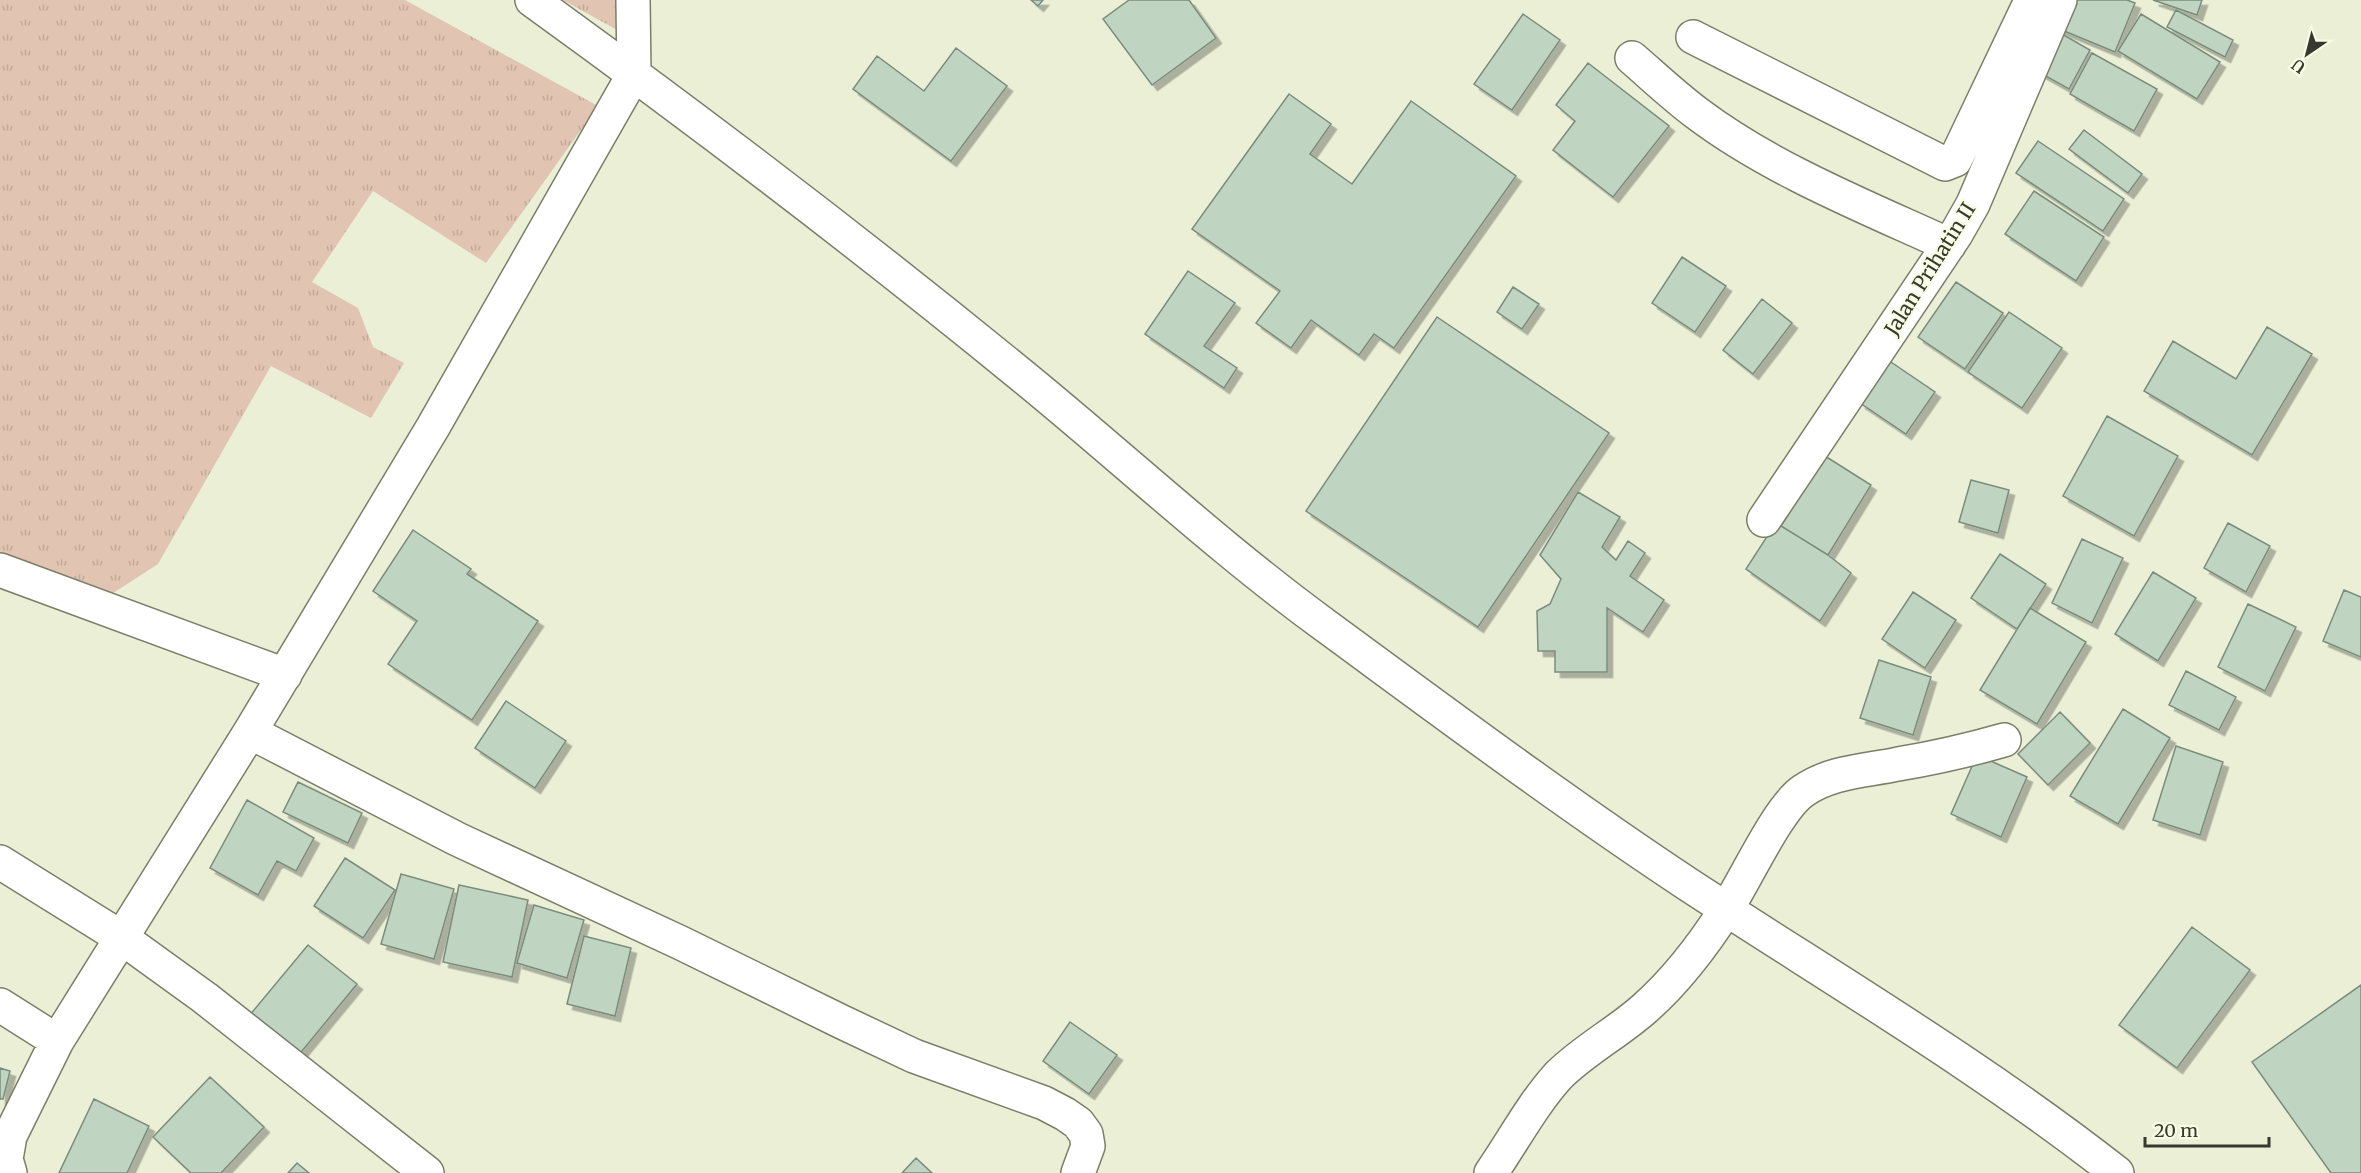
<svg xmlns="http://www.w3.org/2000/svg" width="2361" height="1173" font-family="Merriweather,serif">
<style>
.grass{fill:url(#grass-tufts)}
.building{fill:#c0d4c2;stroke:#7a8d7c;stroke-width:1.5;filter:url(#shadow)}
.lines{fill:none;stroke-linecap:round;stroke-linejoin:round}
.street-casing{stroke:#7a7f68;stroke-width:36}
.street{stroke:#fff;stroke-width:33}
.labels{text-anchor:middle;stroke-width:4.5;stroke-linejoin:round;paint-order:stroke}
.street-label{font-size:20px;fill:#373930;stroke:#f7fce3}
</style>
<defs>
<pattern id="grass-tufts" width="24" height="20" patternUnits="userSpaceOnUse" patternTransform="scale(1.5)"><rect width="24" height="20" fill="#e1c4b2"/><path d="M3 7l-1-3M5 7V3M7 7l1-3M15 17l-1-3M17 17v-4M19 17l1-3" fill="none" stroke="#c2a999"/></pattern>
<filter id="shadow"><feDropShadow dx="5.5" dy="5.5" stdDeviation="0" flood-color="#0004"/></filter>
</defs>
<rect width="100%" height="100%" fill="#eaefd6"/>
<path class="grass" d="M0 0H405L598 106 486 263 373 191 312 282 358 308 373 347 404 363 371 418 271 366 158 564 107 597 0 555Z
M563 0H617V30Z"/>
<path class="building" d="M1031 0H1043L1038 6Z
M1129 0H1189L1216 38 1152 85 1103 19Z
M2068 0H2127L2135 3 2115 52 2057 28Z
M2153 0H2202L2197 15Z
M2176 10 2233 40 2225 57 2167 27Z
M1523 14 1560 40 1512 110 1474 84Z
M2141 14 2220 62 2197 99 2118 51Z
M2055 30 2090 50 2069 89 2033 69Z
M956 48 1007 86 951 161 853 89 877 56 924 91Z
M2092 53 2157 89 2134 131 2070 94Z
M1588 63 1669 126 1613 197 1553 150 1575 121 1556 105Z
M1289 94 1331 124 1310 154 1352 184 1411 101 1516 176 1394 348 1374 334 1359 355 1311 320 1291 348 1256 323 1280 291 1192 229Z
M2084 130 2142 174 2128 193 2069 149Z
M2038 141 2124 199 2103 231 2016 173Z
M2034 191 2104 237 2076 281 2005 234Z
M1682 257 1726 286 1695 332 1652 303Z
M1188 271 1235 303 1204 346 1237 368 1224 388 1145 334Z
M1956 282 2003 313 1965 369 1918 337Z
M1513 287 1539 304 1522 329 1497 312Z
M1762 299 1792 323 1753 374 1723 350Z
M2009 312 2062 348 2022 408 1968 372Z
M1437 317 1609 433 1478 627 1306 511Z
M2267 327 2312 354 2252 455 2144 391 2173 341 2236 379Z
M1888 360 1935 392 1906 434 1860 403Z
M2107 416 2178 456 2134 536 2063 496Z
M1825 456 1871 485 1828 555 1781 526Z
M1971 480 2009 490 1998 533 1959 522Z
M1578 492 1620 517 1602 547 1616 560 1628 541 1645 553 1630 576 1664 600 1643 632 1607 608V672H1555V651H1538L1537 611 1550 604 1561 579 1540 555Z
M1777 521 1781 526 1828 555 1851 573 1820 621 1746 569Z
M2228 523 2270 546 2246 592 2204 568Z
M413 530 471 569 467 574 538 621 472 720 388 664 417 621 373 591Z
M2082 539 2123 558 2092 623 2052 603Z
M2000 554 2046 584 2017 629 1971 598Z
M2153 572 2196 598 2158 661 2115 634Z
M2344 590 2361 597V657L2323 641Z
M1913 592 1956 620 1925 668 1882 639Z
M2248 604 2296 627 2265 691 2218 667Z
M2030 608 2086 642 2037 724 1980 690Z
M1879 660 1931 677 1913 735 1860 718Z
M2186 671 2236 697 2219 730 2169 705Z
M506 701 566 741 535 788 475 748Z
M2123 709 2170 738 2118 824 2070 796Z
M2060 712 2090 743 2048 785 2018 754Z
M2176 746 2223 762 2200 835 2153 820Z
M1977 755 2027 777 2001 837 1951 814Z
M298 782 362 813 348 843 283 812Z
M247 800 314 838 296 871 277 861 258 895 210 868Z
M345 858 395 890 363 938 314 906Z
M401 874 454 889 434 959 381 944Z
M459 885 528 900 512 977 443 962Z
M534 905 584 920 567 978 517 963Z
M2192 927 2250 970 2177 1068 2119 1025Z
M584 936 631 948 615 1016 567 1004Z
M308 945 357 984 293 1062 244 1022Z
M2361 985V1173H2331L2252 1062Z
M1070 1022 1117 1055 1089 1094 1043 1061Z
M0 1068 10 1071 3 1099H0Z
M210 1077 264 1127 221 1173H191L153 1137Z
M94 1099 149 1126 127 1173H59Z
M916 1158 932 1173H902Z
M297 1163 309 1173H288Z"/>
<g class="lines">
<g class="street-casing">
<path id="street" d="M532 0C698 120 861 244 1020 374 1122 457 1219 548 1326 626 1446 714 1565 803 1689 885 1833 979 1982 1067 2117 1173
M1693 37 1945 164 1955 160 1959 152 2029 5 2052 17
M1632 58C1654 77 1675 97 1698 114 1771 169 1866 207 1949 245
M1764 520 1956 234 1973 204 2060 0
M0 570 285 675
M250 732 457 839 681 943 842 1022 914 1056 1044 1103 1065 1114 1078 1123 1086 1134 1088 1146 1078 1173
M0 862 122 938 205 998 427 1173
M0 1005 57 1041
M10 1173 6 1159 10 1136 57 1041 250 732 433 427 634 74 633 0
M1491 1173C1513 1141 1532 1105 1558 1076 1584 1050 1617 1033 1644 1009 1676 981 1704 944 1727 908 1746 879 1778 808 1803 791 1832 771 1866 771 1898 764 1934 758 1969 750 2004 740"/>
</g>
<use href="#street" class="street"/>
</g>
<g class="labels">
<g class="street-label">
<text transform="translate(1930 269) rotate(-58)" y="7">Jalan Prihatin II</text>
</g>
</g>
<g transform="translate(2307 54) rotate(215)" stroke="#f7fce3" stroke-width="4.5" paint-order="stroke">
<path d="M0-4.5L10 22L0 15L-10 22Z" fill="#373930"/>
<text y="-9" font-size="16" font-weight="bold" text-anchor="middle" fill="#373930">U</text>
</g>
<path d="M2145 1137v9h124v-9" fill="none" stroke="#373930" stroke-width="3"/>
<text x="2154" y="1137" font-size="18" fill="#373930" stroke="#f7fce3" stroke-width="4.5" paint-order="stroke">20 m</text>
</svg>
